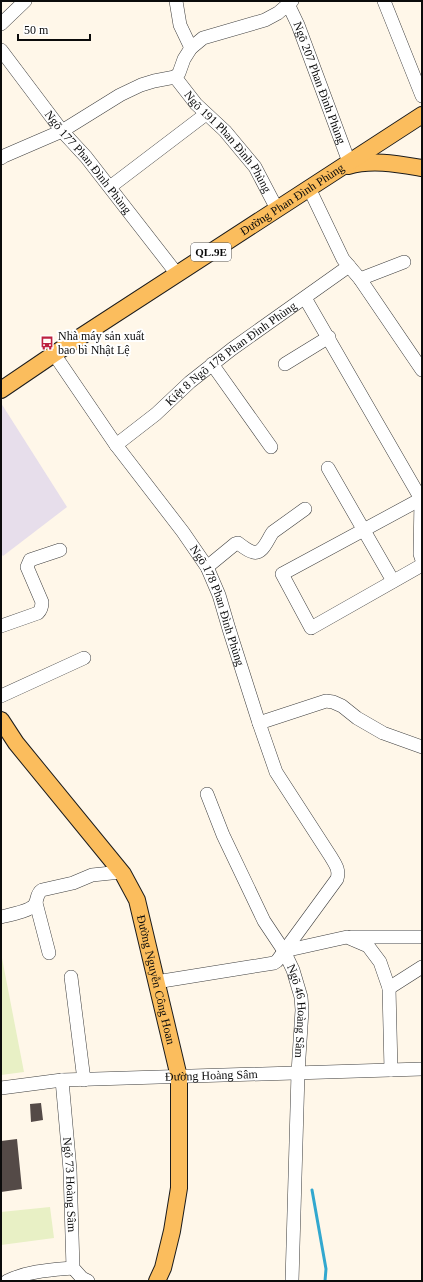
<svg xmlns="http://www.w3.org/2000/svg" width="423" height="1282" font-family="'Times New Roman',serif">
<style>
.industrial{fill:#e7deeb}
.pitch{fill:#e8f0c5}
.lines{fill:none;stroke-linecap:round;stroke-linejoin:round}
.stream{stroke:#33a8cf;stroke-width:3}
.building{fill:#544a47}
.minor-casing{stroke:#3e3e3e;stroke-width:14}
.major-casing{stroke:#1c1c1c;stroke-width:18}
.minor{stroke:#fff;stroke-width:13}
.major{stroke:#fbbd5d;stroke-width:16}
.labels{text-anchor:middle;stroke-width:4;stroke-linejoin:round;paint-order:stroke}
.shield{fill:#fff;stroke:#545454;stroke-width:1}
.shield-label{font-size:11px;font-weight:bold;fill:#0b0b0b}
.street-label{font-size:12px;fill:#0b0b0b;stroke:#fff}
.poi-label{font-size:12px;fill:#0b0b0b;stroke:#fff;text-anchor:start}
</style>
<rect width="100%" height="100%" fill="#fff7e9"/>
<path class="industrial" d="M1 403 67 507 3 556 1 554Z"/>
<path class="pitch" d="M1 953 24 1072 1 1075Z
M50 1207 54 1238 1 1245V1212Z"/>
<g class="lines">
<path class="stream" d="M312 1190 326 1269 325 1281"/>
</g>
<path class="building" d="M41 1103 43 1120 31 1122 30 1104Z
M17 1139 22 1189 1 1192V1141Z"/>
<g class="lines">
<g class="minor-casing">
<g id="minor">
<path d="M176 1 180 25 191 48"/>
<path d="M384 1 422 96"/>
<path id="s1" d="M288 4 298 25 349 162"/>
<path d="M1 24 25 1"/>
<path id="s2" d="M1 50 62 131 86 157 177 274"/>
<path id="s3" d="M175 77 196 104 225 131 255 167 277 209"/>
<path d="M1 158 4 156 62 131 120 95 141 85 154 81 175 77 179 73 184 59 191 48 203 38 265 20 278 13 292 1"/>
<path d="M110 187 206 114"/>
<path d="M309 188 343 259 360 279 422 370"/>
<path d="M360 279 404 262"/>
<path d="M305 298 421 499 282 574 311 628 422 565"/>
<path id="s4" d="M54 354 116 445 183 532 207 567 219 595 229 629 259 723 326 701 333 702 342 706 357 718 383 733 422 747"/>
<path d="M212 364 271 447"/>
<path d="M285 364 329 337"/>
<path id="s5" d="M116 445 156 414 190 382 232 349 349 266"/>
<path d="M328 468 393 581"/>
<path d="M422 498 421 499 420 554 422 560"/>
<path d="M207 567 235 544 238 543C242 546 248 551 253 552 263 555 268 538 273 532L305 509"/>
<path d="M1 626 38 613C41 610 42 607 42 602L27 567 30 560 60 550"/>
<path d="M1 696 84 658"/>
<path id="s6" d="M207 794 223 835 264 921 284 951 293 970 301 997 302 1010 298 1073 292 1281"/>
<path d="M36 903 49 953"/>
<path d="M1 917C9 915 31 911 35 904 38 899 36 894 42 890L73 883 92 875 121 872"/>
<path d="M351 937H422"/>
<path d="M284 951 347 937 368 946 380 962 389 988 391 1070"/>
<path d="M71 977 84 1080"/>
<path d="M156 982 274 963 277 961 337 879C340 870 335 864 331 857L276 772 259 723"/>
<path d="M389 988 422 967"/>
<path id="s7" d="M62 1080 70 1170 73 1268 82 1278 88 1281"/>
<path id="s8" d="M1 1088 62 1080 422 1069"/>
<path d="M7 1281C28 1271 50 1270 73 1268"/>
</g>
</g>
<g class="major-casing">
<g id="major">
<path d="M348 166C372 159 398 164 422 168"/>
<path id="s9" d="M1 390 54 354 422 115"/>
<path id="s10" d="M1 720 16 743 123 874 137 900 179 1077V1188L172 1231 163 1268 157 1281"/>
</g>
</g>
<use href="#minor" class="minor"/>
<use href="#major" class="major"/>
</g>
<defs>
<g id="bus-bare" transform="scale(1.08)"><path d="M-5-6H5V4H4V6H2V4H-2V6H-4V4H-5ZM-3.5-4V0h7V-4ZM-3.5 1.2v1.5H-2V1.2ZM2 1.2v1.5H3.5V1.2Z" fill="#bd2140" stroke="#fff" stroke-width="2.5" paint-order="stroke"/></g>
</defs>
<g fill-rule="evenodd">
<use href="#bus-bare" x="47" y="343"/>
</g>
<g class="labels">
<rect class="shield" x="191" y="243" width="40" height="18" rx="3"/>
<g class="shield-label">
<text x="211" y="256">QL.9E</text>
</g>
<g class="street-label">
<text dy="4" stroke="none"><textPath href="#s1" startOffset="85">Ngõ 207 Phan Đình Phùng</textPath></text>
<text dy="4" stroke="none"><textPath href="#s3" startOffset="84">Ngõ 191 Phan Đình Phùng</textPath></text>
<text dy="4" stroke="none"><textPath href="#s2" startOffset="142">Ngõ 177 Phan Đình Phùng</textPath></text>
<text dy="4" stroke="none"><textPath href="#s9" startOffset="348">Đường Phan Đình Phùng</textPath></text>
<text dy="4" stroke="none"><textPath href="#s5" startOffset="147">Kiệt 8 Ngõ 178 Phan Đình Phùng</textPath></text>
<text dy="4" stroke="none"><textPath href="#s4" startOffset="302">Ngõ 178 Phan Đình Phùng</textPath></text>
<text dy="4" stroke="none"><textPath href="#s10" startOffset="308">Đường Nguyễn Công Hoan</textPath></text>
<text dy="4" stroke="none"><textPath href="#s6" startOffset="238">Ngõ 46 Hoàng Sâm</textPath></text>
<text dy="4" stroke="none"><textPath href="#s8" startOffset="211">Đường Hoàng Sâm</textPath></text>
<text dy="4" stroke="none"><textPath href="#s7" startOffset="105">Ngõ 73 Hoàng Sâm</textPath></text>
</g>
<g class="poi-label">
<text x="58" y="340">Nhà máy sản xuất<tspan x="58" dy="14">bao bì Nhật Lệ</tspan></text>
</g>
</g>
<rect width="423" height="1282" fill="none" stroke="#0b0b0b" stroke-width="4"/>
<path d="M18 34v6h72v-6" fill="none" stroke="#0b0b0b" stroke-width="2"/>
<text x="24" y="34" font-size="12" fill="#0b0b0b" stroke="#ffffff" stroke-width="3" paint-order="stroke">50 m</text>
</svg>
